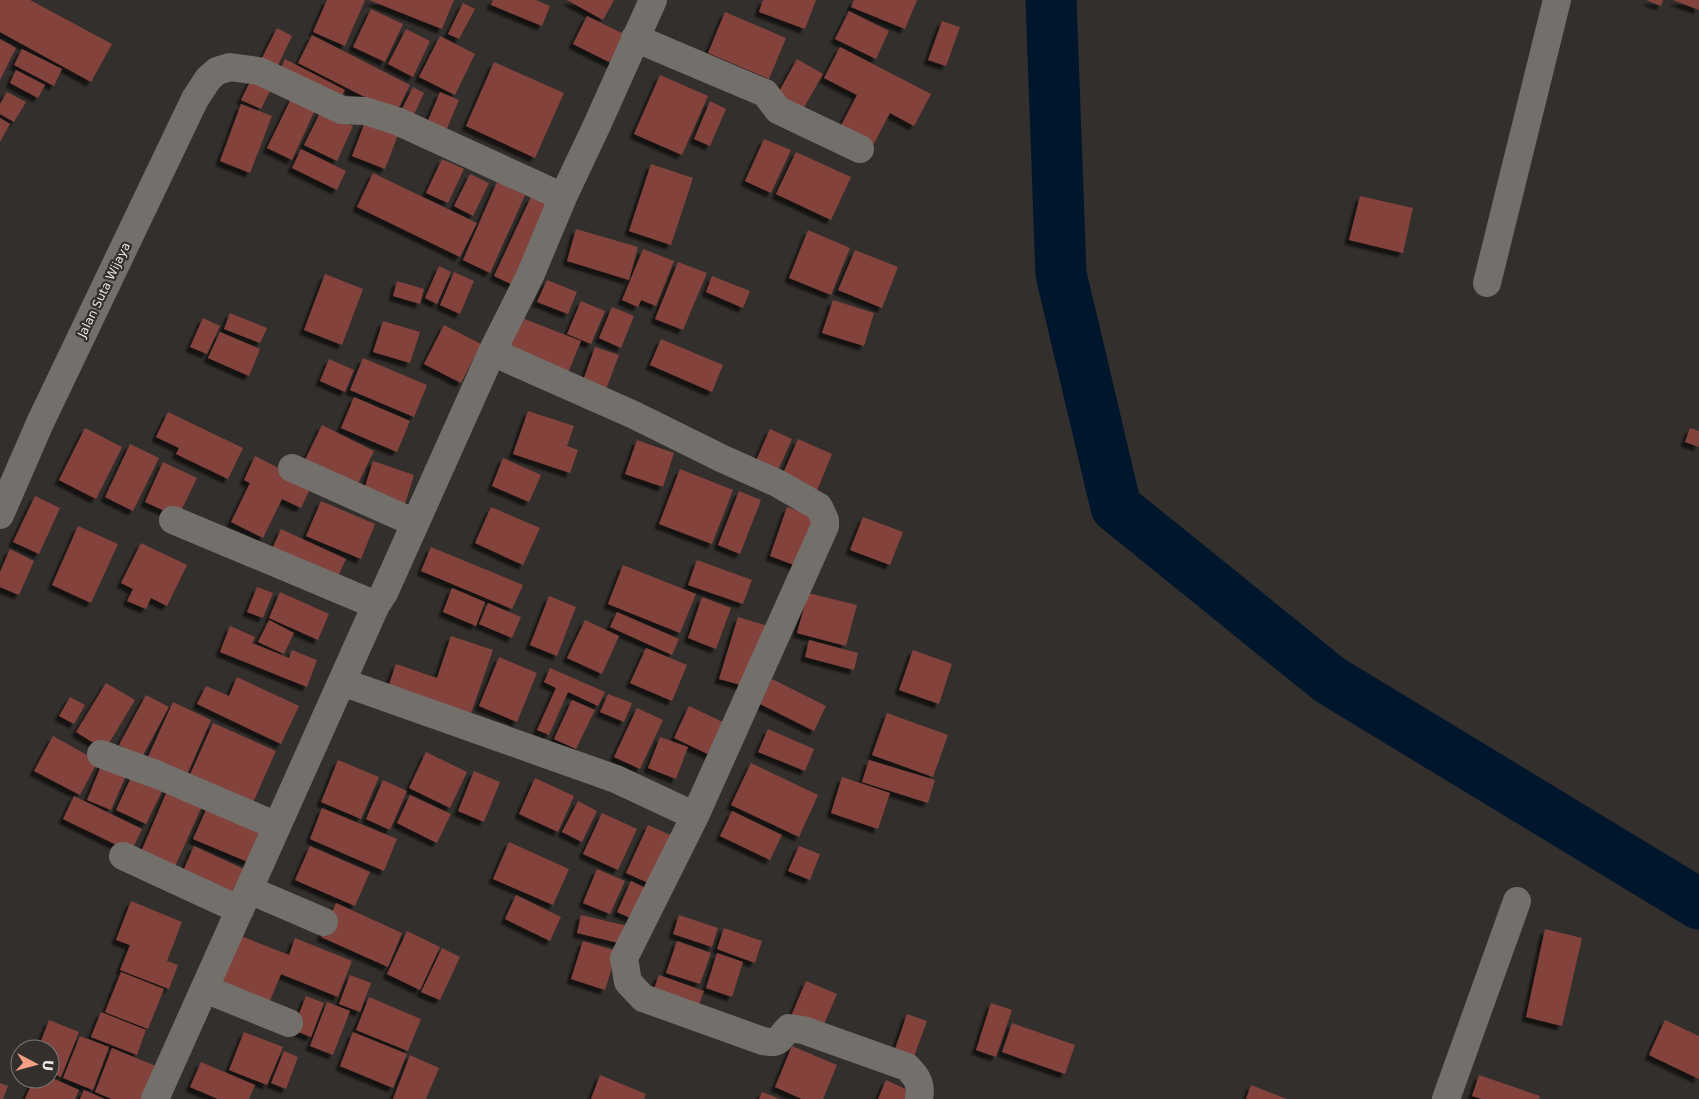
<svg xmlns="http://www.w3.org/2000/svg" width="1699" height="1099" font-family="'DejaVu Sans',sans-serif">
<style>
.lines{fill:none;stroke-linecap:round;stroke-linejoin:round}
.river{stroke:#00162d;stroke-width:51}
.building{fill:#84423c;filter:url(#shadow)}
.minor{stroke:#73706c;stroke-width:28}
.labels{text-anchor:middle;stroke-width:4.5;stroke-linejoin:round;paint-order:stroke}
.street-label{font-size:12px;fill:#e8e6e4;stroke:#322f2c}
</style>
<defs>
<filter id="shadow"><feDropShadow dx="-4.5" dy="4.5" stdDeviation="1" flood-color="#0009"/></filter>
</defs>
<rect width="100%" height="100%" fill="#322f2c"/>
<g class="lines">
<path class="river" d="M1051 0 1061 274 1116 507 1330 680 1699 904"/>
</g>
<path class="building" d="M0 0H30L112 44 91 82 0 32Z
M327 0H365L345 46 313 32Z
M369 0H454L442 29Z
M493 0H536L550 6 542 26 491 5Z
M567 0H614L603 20Z
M763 0H816L805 29 759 12Z
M854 0H917L905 29 851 7Z
M1646 0H1663L1661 6Z
M1673 0H1699V10Z
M463 3 475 9 459 39 448 34Z
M371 9 403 24 385 62 353 47Z
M849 11 889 31 876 59 835 39Z
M725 12 786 38 769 79 708 53Z
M587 16 630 37 615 65 573 44Z
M942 21 960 27 946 66 928 60Z
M277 28 292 36 274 74 258 66Z
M406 29 430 41 413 77 388 64Z
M312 35 410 85 396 113 298 63Z
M440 36 475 54 455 95 419 77Z
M0 39 16 48 0 80Z
M840 47 931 94 914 126 890 113 870 151 837 133 857 95 824 78Z
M22 49 62 69 54 86 14 65Z
M285 59 345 90 337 104 278 74Z
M797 59 823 74 802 111 776 97Z
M494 62 564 93 535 158 466 126Z
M16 70 45 85 38 98 10 83Z
M660 75 708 96 682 155 634 134Z
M252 78 272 87 261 109 241 100Z
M413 87 424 93 411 121 399 115Z
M7 92 26 102 14 122 0 114V104Z
M440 92 459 100 443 138 424 130Z
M292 97 316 108 292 160 267 148Z
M710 101 726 109 710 146 694 139Z
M241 104 272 116 250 173 220 161Z
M321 111 353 126 337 161 304 145Z
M0 118 10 124 0 142Z
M365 122 398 135 385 169 352 156Z
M764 139 791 150 771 193 745 181Z
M301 149 346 171 337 190 292 168Z
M796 152 851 177 831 220 776 194Z
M442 159 464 169 448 203 426 193Z
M651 164 693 178 671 245 629 231Z
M373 173 477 223 460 257 357 207Z
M470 174 489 183 473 216 454 206Z
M497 182 525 195 490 273 463 260Z
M1360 196 1413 208 1403 253 1349 240Z
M531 197 551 206 513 285 494 276Z
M576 229 638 247 629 280 567 261Z
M808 230 850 248 831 295 789 278Z
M643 249 674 261 656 306 641 300 638 307 622 300Z
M855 250 898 267 882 308 838 290Z
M678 262 707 273 683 330 655 319Z
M439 266 451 272 437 304 425 298Z
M454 272 474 281 460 314 440 305Z
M325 274 363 289 342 345 304 330Z
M712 276 750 291 743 308 706 292Z
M547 280 577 292 568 314 537 302Z
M397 281 424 289 420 304 393 296Z
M833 300 874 313 864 346 822 333Z
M581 301 605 311 591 344 567 334Z
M612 307 634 316 621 348 599 338Z
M230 313 267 328 260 343 224 329Z
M517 316 581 341 568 373 505 349Z
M203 318 220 326 207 354 190 347Z
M383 321 420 332 410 363 373 352Z
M444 325 481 344 461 383 424 364Z
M220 332 260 349 249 376 208 358Z
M661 339 723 365 712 392 650 365Z
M595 347 619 355 605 392 582 383Z
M363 358 427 385 414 417 350 390Z
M329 359 354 370 345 392 320 381Z
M354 397 410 421 397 452 341 428Z
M528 411 574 426 567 446 578 450 570 473 513 454Z
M168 412 243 448 228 479 176 454 179 448 156 437Z
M322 425 374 451 355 490 303 464Z
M85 428 122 447 96 499 59 480Z
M1690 428 1699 431V447L1685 442Z
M770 429 792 439 776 475 754 465Z
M798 439 832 454 816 493 781 478Z
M637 440 674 453 663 487 625 474Z
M130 444 159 458 133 511 105 497Z
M255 456 312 485 301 508 282 499 263 538 231 522 250 483 244 480Z
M503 458 541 475 529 502 492 486Z
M373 461 414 475 405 504 364 490Z
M163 462 197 478 178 517 145 502Z
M680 469 733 490 712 544 659 524Z
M739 491 761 500 740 554 718 545Z
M35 496 60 508 39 554 13 542Z
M321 501 375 524 361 559 306 536Z
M491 507 540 528 523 565 475 543Z
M787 507 814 516 797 566 770 556Z
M863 517 903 532 890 565 850 550Z
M78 526 118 544 91 603 52 585Z
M281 529 346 559 336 581 271 551Z
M141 543 187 565 167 606 151 598 146 609 127 601 133 589 121 583Z
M431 547 523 585 512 609 421 571Z
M10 549 34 561 19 595 0 587V572Z
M697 560 752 580 743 604 688 585Z
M623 565 696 594 680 633 608 604Z
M257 587 273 593 263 618 247 612Z
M452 588 485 602 476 626 443 612Z
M280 592 329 614 318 640 269 618Z
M808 593 857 605 846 646 797 633Z
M549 596 576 607 557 656 530 645Z
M702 597 731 608 716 649 688 638Z
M488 603 521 617 512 638 479 624Z
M617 612 679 639 672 655 610 627Z
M738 617 768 626 748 687 719 679Z
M269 620 294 633 284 654 258 642Z
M585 620 619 636 602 674 567 658Z
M230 626 255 637 252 643 289 658 292 650 317 660 307 687 220 652Z
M451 636 493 650 469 719 387 690 396 664 437 678Z
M809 640 858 653 854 670 805 657Z
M646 648 687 665 672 701 630 683Z
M913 650 952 664 939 704 899 690Z
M499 657 537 673 517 722 479 706Z
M550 668 605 692 598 706 568 692 549 735 537 730 556 688 544 682Z
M237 677 299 706 281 744 197 704 206 686 229 696Z
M772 679 826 706 814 731 760 704Z
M106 683 135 700 105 750 76 732Z
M608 694 632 703 624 722 600 712Z
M146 695 169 707 142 757 119 745Z
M70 697 85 705 74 724 59 716Z
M572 700 595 710 576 749 554 739Z
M173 702 211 720 186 777 147 759Z
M689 706 729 725 714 757 674 738Z
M637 708 663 720 640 769 614 757Z
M887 713 948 735 933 777 872 755Z
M213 723 276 751 251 807 188 779Z
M768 729 814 749 805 771 758 752Z
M53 736 98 761 80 795 34 771Z
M660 737 688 747 676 779 648 768Z
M426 752 467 772 450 808 409 788Z
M338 760 379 777 361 819 321 802Z
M869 760 935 780 928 803 862 782Z
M103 761 128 771 111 810 87 800Z
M751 763 818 795 799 837 731 805Z
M134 771 165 785 146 824 116 810Z
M474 771 500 782 484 822 458 811Z
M842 777 890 793 878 829 831 813Z
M535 778 574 796 558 832 519 814Z
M383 780 407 791 390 830 366 819Z
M170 784 205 799 174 869 140 854Z
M410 795 451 814 437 843 397 823Z
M74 796 142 829 131 852 63 819Z
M578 801 597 811 582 842 562 832Z
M209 803 263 827 248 862 193 839Z
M322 808 397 839 384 871 310 839Z
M732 811 782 835 770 860 720 836Z
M602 813 637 829 618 870 583 854Z
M648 825 677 838 655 886 626 873Z
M509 842 569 869 553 905 493 879Z
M194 846 244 869 230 900 180 878Z
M310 846 370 872 355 906 295 880Z
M799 846 820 854 810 880 788 871Z
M597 869 625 881 610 914 583 903Z
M631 881 654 892 639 922 617 912Z
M516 895 561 917 550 941 505 919Z
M131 901 182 922 167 961 178 965 169 989 120 970 130 945 116 940Z
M336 903 402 933 388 967 321 937Z
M581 915 632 927 627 945 577 933Z
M679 915 718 928 712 947 673 934Z
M724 928 762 941 755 963 717 949Z
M1545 929 1582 938 1562 1026 1526 1017Z
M407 931 440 947 420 990 387 974Z
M236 934 289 955 295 938 352 961 338 997 281 974 267 1008 215 987Z
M583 941 617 951 605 990 571 979Z
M677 941 711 953 700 984 666 973Z
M442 948 460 957 440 1000 421 992Z
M717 953 743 962 732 997 706 988Z
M121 972 164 989 148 1029 105 1012Z
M350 975 371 983 360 1012 339 1004Z
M659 975 704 991 696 1013 651 997Z
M806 981 837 994 822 1029 791 1016Z
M306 996 324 1003 311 1037 293 1030Z
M369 997 421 1019 408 1051 356 1030Z
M327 1002 350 1011 333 1055 310 1046Z
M991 1003 1012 1010 996 1057 976 1050Z
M101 1012 146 1030 137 1055 91 1037Z
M907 1014 927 1021 912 1062 893 1055Z
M49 1020 79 1032 61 1077 50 1072V1049H38Z
M1665 1020 1699 1036V1079L1649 1055Z
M1012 1023 1075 1045 1065 1074 1002 1052Z
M244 1032 283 1047 267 1085 229 1070Z
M353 1032 407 1054 393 1088 340 1066Z
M80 1036 109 1047 93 1090 63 1078Z
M792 1046 837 1065 823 1099H802L775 1087Z
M112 1048 158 1067 146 1099H112L95 1092Z
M284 1051 298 1057 286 1089 271 1083Z
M410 1055 439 1068 426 1099H393Z
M201 1062 255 1085 249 1099H218L190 1087Z
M600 1075 646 1094 644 1099H591Z
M1479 1075 1540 1096 1539 1099H1482L1472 1096Z
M50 1077 79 1090 75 1099H25L34 1079H50Z
M886 1080 912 1092 909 1099H878Z
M0 1083 8 1086 3 1099H0Z
M1251 1085 1287 1099H1246Z
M84 1090 105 1099H80Z
M762 1092 780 1099H759Z"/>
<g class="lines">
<path class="minor" d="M635 38 765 93 778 110 860 149
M1487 283 1557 0
M292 468 415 523
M0 515 40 423 195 99 208 79 217 71 230 67 259 71 342 110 365 111 397 121 563 197
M173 520 376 605
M342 682 616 779 695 816 825 526V520L819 507 777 483 723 459 634 415 492 352
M101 754 158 775 277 826
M695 816 624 958 628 982 643 998 763 1041C780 1045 778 1039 789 1028L803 1030 907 1067C917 1077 922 1084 919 1099
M123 856 240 910
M249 890 324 922
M205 989 289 1023
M155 1099 376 605 384 593 492 352 530 276 563 197 597 125 653 0
M1446 1099 1517 901"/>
</g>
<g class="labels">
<g class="street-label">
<text transform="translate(104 290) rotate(-64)" y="4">Jalan Suta Wijaya</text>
</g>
</g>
<g transform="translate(35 1064) rotate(96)"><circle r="24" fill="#322f2c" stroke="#7b7876"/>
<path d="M0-4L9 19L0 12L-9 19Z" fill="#f2a081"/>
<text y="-8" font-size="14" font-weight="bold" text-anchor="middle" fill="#e8e6e4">U</text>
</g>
</svg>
